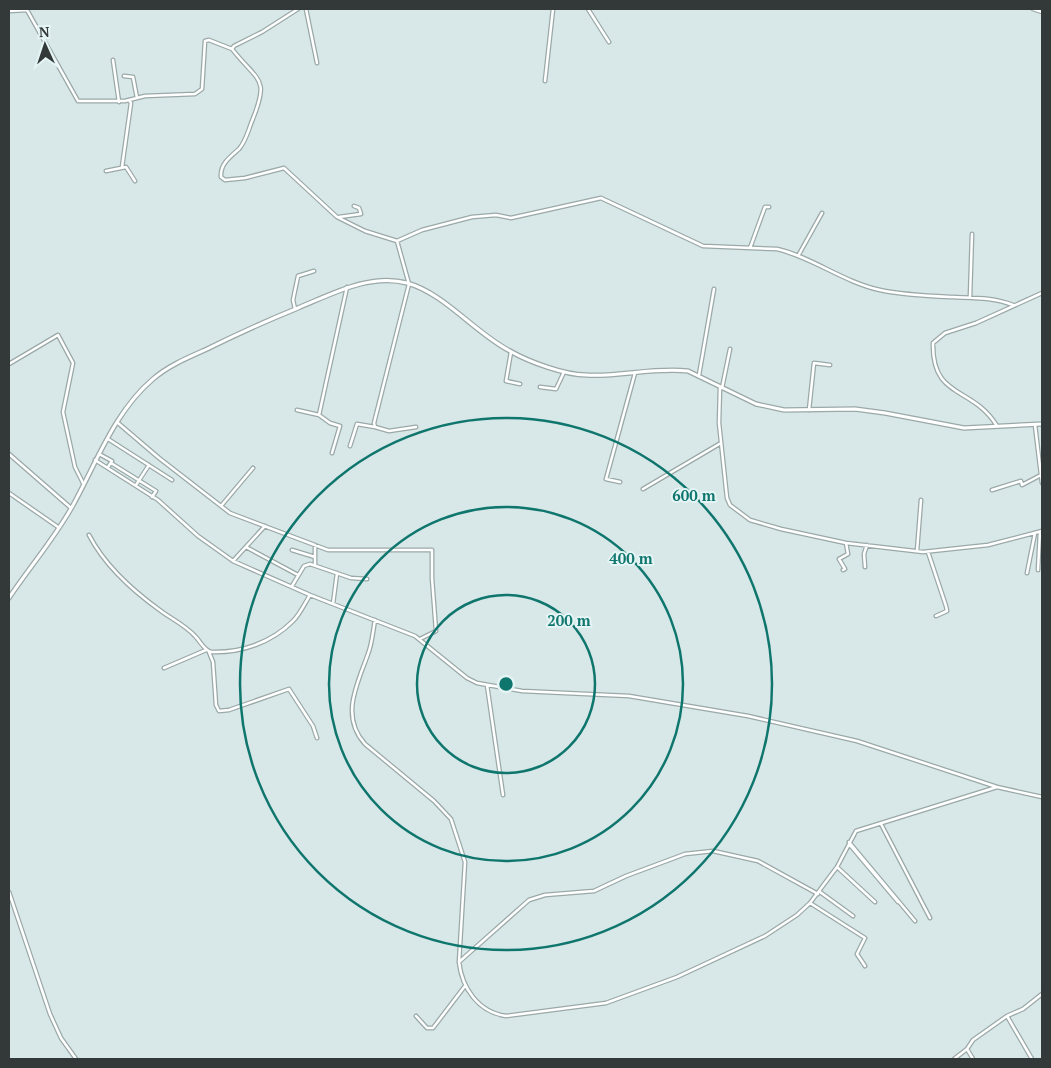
<svg xmlns="http://www.w3.org/2000/svg" width="1051" height="1068" font-family="'PT Serif',serif">
<style>
.lines{fill:none;stroke-linecap:round;stroke-linejoin:round}
.minor-casing{stroke:#9aa9a8;stroke-width:5}
.tertiary-casing{stroke:#9aa9a8;stroke-width:5.5}
.minor{stroke:#fff;stroke-width:2.5}
.tertiary{stroke:#fff;stroke-width:3}
.ring{fill:none;stroke:#0f766e;stroke-width:2.5}
.centre{fill:#0f766e;stroke:#e5f4f4;stroke-width:2.5}
.ring-label{font-size:15px;text-anchor:middle;font-weight:bold;fill:#0f766e;stroke:#e5f4f4;stroke-width:4;stroke-linejoin:round;paint-order:stroke}
</style>
<rect width="100%" height="100%" fill="#d8e7e7"/>
<g class="lines">
<g class="minor-casing">
<path id="minor" d="M298 9 262 32 234 46 232 49C259 83 270 77 252 121 248 131 246 141 239 149 230 157 220 164 221 177L225 180 245 178 284 168 337 217 365 231 397 241 409 284 374 423 375 427 389 431 416 427
M306 9 317 63
M588 9 609 42
M1033 9 1042 12
M9 11 27 10 78 101H125L145 96 195 94 202 89 205 41 209 40 232 49
M113 60 119 102
M124 76 133 77 137 98
M545 81 553 9
M122 167 131 103 129 100
M106 171 126 167 135 181
M339 217 361 214 359 208 354 206
M397 241 422 230 472 217 496 215 511 218 601 198 703 246 777 249C812 257 843 282 880 290 903 295 929 296 952 297 973 298 993 297 1013 305
M750 248 765 207H769
M798 256 822 213
M970 297 972 234
M295 309 293 300 298 276 314 271
M511 352 506 381 520 384
M9 364 58 335 73 363 63 412 75 467 83 483
M699 375 714 289
M540 387 556 389 564 372
M720 387 719 423 727 498 730 505 750 520 781 529 846 543 923 552 988 545 1042 531
M722 388 730 349
M297 410 319 415 330 423 340 426 332 453
M809 410 814 363 830 365
M319 415 347 287
M118 423 159 458 230 513 328 550H432V578L436 631 420 639
M1035 425 1042 483
M997 426C972 385 932 400 933 343L945 333 976 323 1042 293
M108 439 172 480
M350 446 357 424 375 427
M9 454 71 508
M99 454 112 461 108 467
M95 460 158 500 198 536 233 561 310 595 415 636 467 678 477 683 522 691 629 696 748 716 857 741 997 787 1042 797
M111 463 156 491 152 497
M620 482 606 479 635 373
M136 485 149 465
M643 489 721 443
M992 490 1021 481 1022 485 1041 475
M9 493 58 527
M221 506 253 468
M89 535C105 566 133 591 161 611 172 619 186 626 195 636 201 642 203 649 211 652 241 653 271 643 293 621 300 614 305 603 310 595
M246 547 298 575
M292 550 315 557
M917 551 921 500
M928 552 946 606 947 611 936 616
M233 561 265 526
M315 565V545
M865 567 864 554 867 545
M843 570 845 569 839 559 848 554 846 543
M1038 570 1040 532
M1027 573 1035 533
M292 586 304 566 310 564 351 578 367 579
M333 604 337 573
M375 620C373 631 372 644 368 654 357 685 340 716 365 744L434 801 451 819 465 862 459 962C462 988 478 1012 506 1016L606 1003 677 977 765 936 797 915 810 903 837 867 856 831 997 787
M209 652 213 662 216 705 219 711 229 710 289 689 313 726 317 738
M164 668 206 650
M487 685 503 795
M881 824 930 918
M849 842 915 921
M849 844 898 902
M837 867 875 902
M9 892 50 1014 61 1038 76 1059
M820 892 853 916
M810 903 865 938 857 954 865 966
M459 962 529 900 545 895 594 891 626 876 685 854 713 851 758 861 818 894
M416 1016 427 1028H433L465 986
M1007 1016 1032 1059
M967 1049 973 1059
M954 1059 967 1049 973 1040 1007 1016 1023 1009 1042 994"/>
</g>
<g class="tertiary-casing">
<path id="tertiary" d="M9 598C29 568 54 539 72 507 96 464 114 412 153 379 168 366 187 358 205 350 235 335 266 321 298 308 332 294 370 273 407 283 444 293 475 333 510 351 529 362 565 375 586 375 620 377 654 367 688 371L756 404 784 410 855 409 885 413 964 428 1042 424"/>
</g>
<use href="#minor" class="minor"/>
<use href="#tertiary" class="tertiary"/>
</g>
<g class="ring">
<circle cx="506" cy="684" r="89"/>
<circle cx="506" cy="684" r="177"/>
<circle cx="506" cy="684" r="266"/>
</g>
<circle cx="506" cy="684" r="8" class="centre"/>
<g class="ring-label">
<text x="694" y="501">600 m</text>
<text x="631" y="564">400 m</text>
<text x="569" y="626">200 m</text>
</g>
<rect width="1051" height="1068" fill="none" stroke="#333939" stroke-width="20"/>
<g transform="translate(45 45) rotate(357)" stroke="#e5f4f4" stroke-width="4" paint-order="stroke">
<path d="M0-4L9 19L0 12L-9 19Z" fill="#333939"/>
<text y="-8" font-size="14" font-weight="bold" text-anchor="middle" fill="#333939">N</text>
</g>
</svg>
